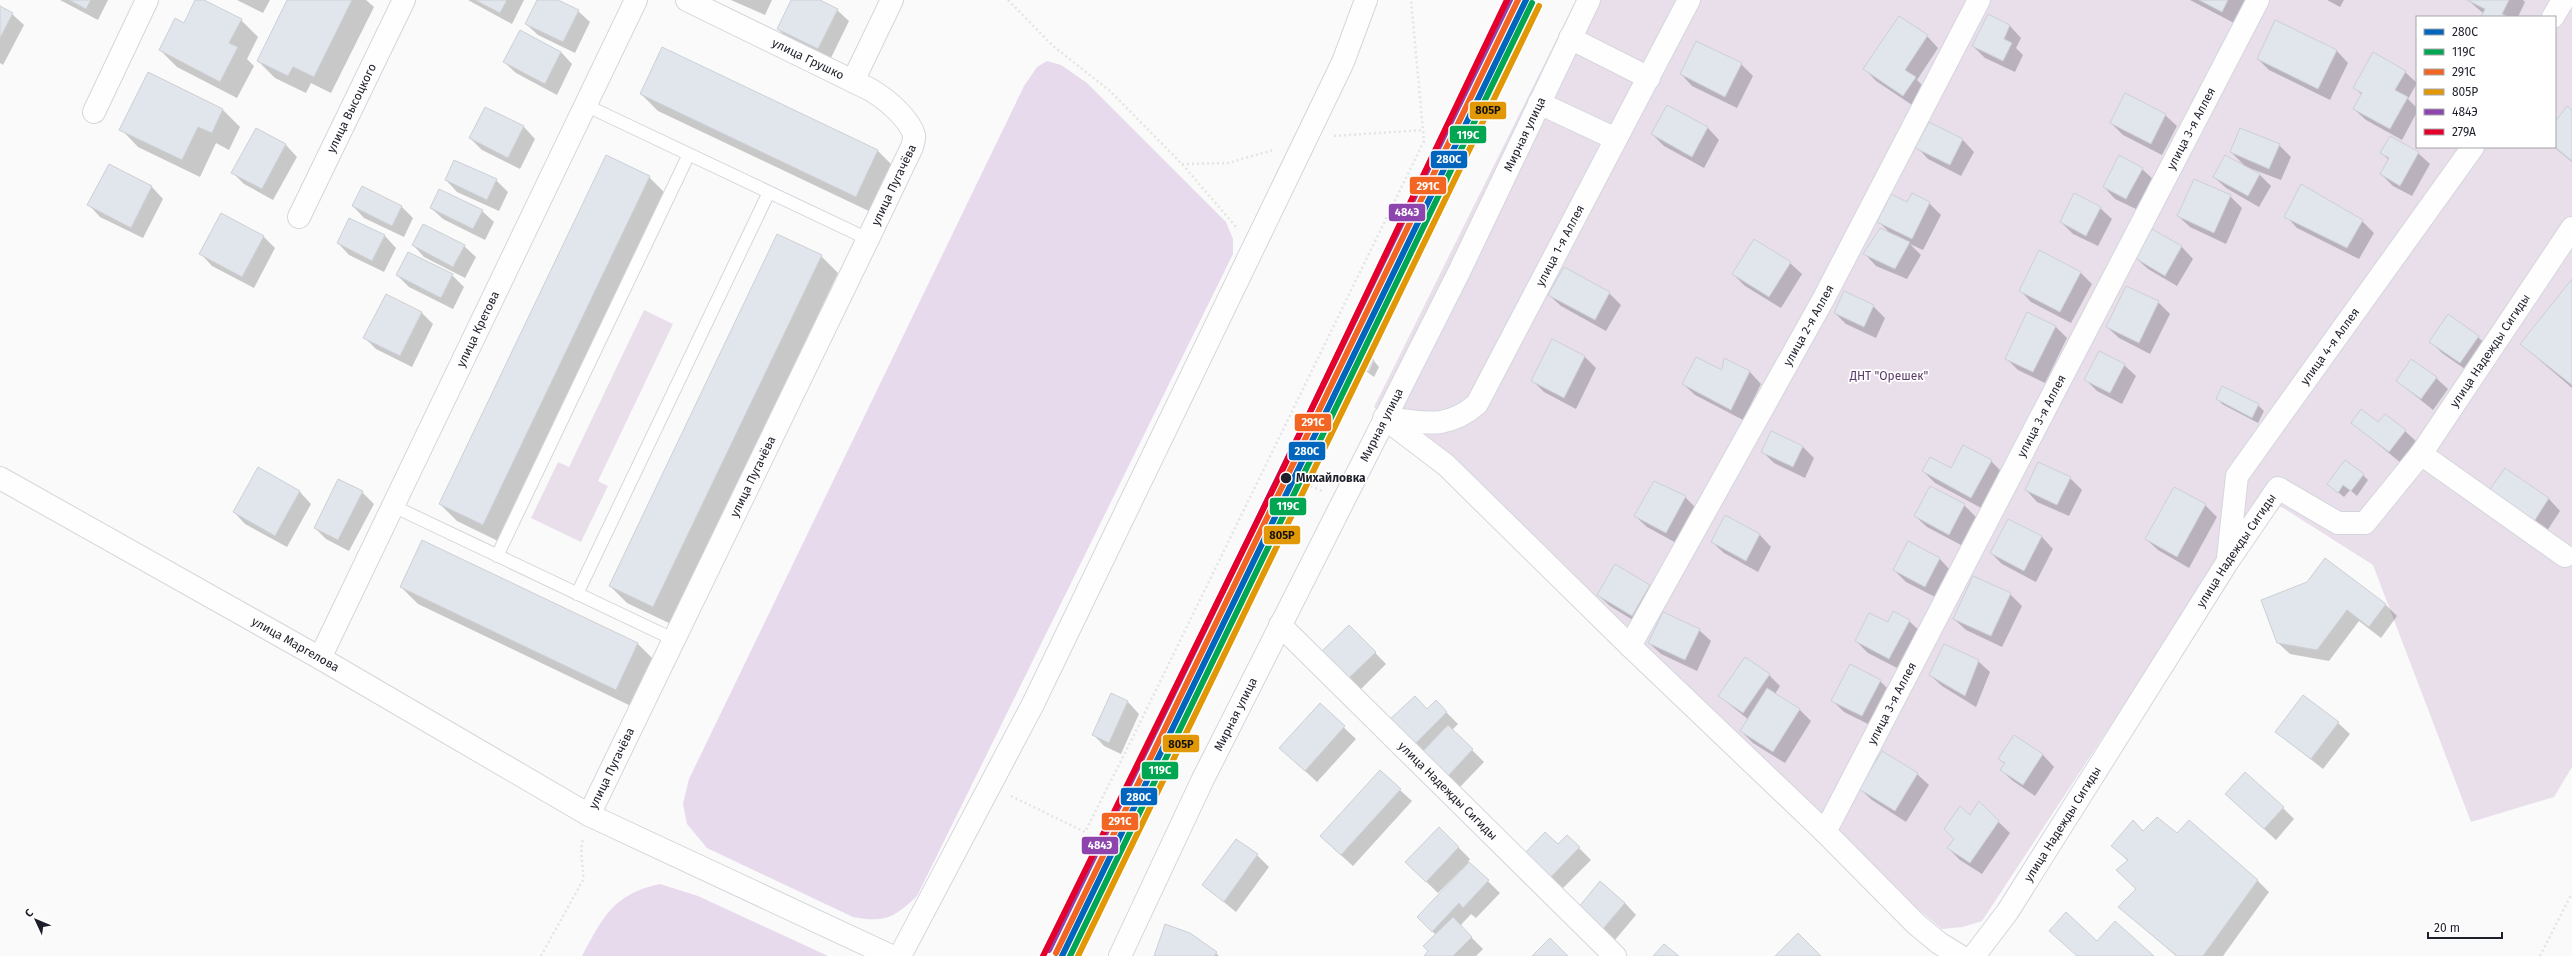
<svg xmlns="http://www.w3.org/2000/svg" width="2572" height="956" font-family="'Fira Sans',sans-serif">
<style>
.green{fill:#e8dfeb;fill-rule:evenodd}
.forest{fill:#e6daec}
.shadow{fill:#0003}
.building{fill:#e1e5ec;stroke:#ccd0d5}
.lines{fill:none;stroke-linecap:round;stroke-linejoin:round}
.service-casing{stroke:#d5d6dd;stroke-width:14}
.minor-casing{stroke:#d5d6dd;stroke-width:24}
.tertiary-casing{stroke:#d5d6dd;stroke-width:24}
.path{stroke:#e4e4e5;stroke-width:2.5;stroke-dasharray:2 3;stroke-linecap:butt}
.service{stroke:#fefefe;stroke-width:12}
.minor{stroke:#fefefe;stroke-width:22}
.tertiary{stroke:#fefefe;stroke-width:22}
.rail-1-casing{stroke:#fff;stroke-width:9}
.rail-2-casing{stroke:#fff;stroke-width:9}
.rail-3-casing{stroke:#fff;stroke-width:9}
.rail-4-casing{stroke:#fff;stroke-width:9}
.rail-5-casing{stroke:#fff;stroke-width:9}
.rail-6-casing{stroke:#fff;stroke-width:9}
.rail-1{stroke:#0065bd;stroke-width:6}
.rail-2{stroke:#00a651;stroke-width:6}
.rail-3{stroke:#f26522;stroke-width:6}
.rail-4{stroke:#e19804;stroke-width:6}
.rail-5{stroke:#8e44ad;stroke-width:6}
.rail-6{stroke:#e4002b;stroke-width:6}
.stop-dot{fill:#1d1f2a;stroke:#fff;stroke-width:1.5}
.labels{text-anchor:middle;stroke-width:3.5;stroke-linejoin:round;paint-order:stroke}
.street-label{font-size:12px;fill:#1d1f2a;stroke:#fff}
.park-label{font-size:12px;fill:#5b3b68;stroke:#fff}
.stop-label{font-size:12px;font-weight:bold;fill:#1d1f2a;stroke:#fff;text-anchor:start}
.line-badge{stroke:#fff;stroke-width:1.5}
.badge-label{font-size:11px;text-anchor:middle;font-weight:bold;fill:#fff}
.pale-badge-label{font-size:11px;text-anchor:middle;font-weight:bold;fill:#111}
</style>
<rect width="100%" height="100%" fill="#fafafa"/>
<path class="green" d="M1576 0H2572V767L2554 797 2471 822 2373 565 2285 509 2260 498 1982 921 1963 927 1942 929 1825 832 1374 407ZM2417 17H2555V147H2417Z
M644 310 673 324 598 481 608 486 581 542 531 518 558 462 569 467Z"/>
<path class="forest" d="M1047 61 1061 65 1087 83 1226 222 1233 239V254L917 896C894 918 885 923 853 917L707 848 687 824 683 804 689 779 1024 86 1037 67Z
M660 884 698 896 828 956H582C603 917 613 894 660 884Z"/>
<path class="shadow" d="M60 0H108L98 20Z
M197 0H202L241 20 258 37 247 59 254 66 237 98 177 67 160 50 184 24Z
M237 0H270L263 13Z
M288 0H366L374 7 331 93 311 83 306 93 275 78 258 61Z
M468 0H524L512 24Z
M538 0H556L578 11 590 22 575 53 538 35 526 24Z
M731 0H772L765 15Z
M792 0H818L837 10 849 21 830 60 789 40 778 29Z
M2190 0H2246L2234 23Z
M2327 0H2344L2340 7Z
M2468 0H2523L2525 2 2518 17H2483L2484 14Z
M0 7 12 14 24 25 3 65 0 63Z
M1988 16 2010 26 2021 38 2016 48 2023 55 2015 72 1985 58 1973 46Z
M2276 21 2337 51 2348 63 2330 100 2269 70 2258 59Z
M520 32 561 52 572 64 557 95 516 73 504 62Z
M1927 36 1938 48 1917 80 1927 90 1915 107 1876 81 1865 69Z
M1696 42 1741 64 1753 76 1737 108 1692 86 1681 74Z
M2405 72 2417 83 2408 99 2417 108V112L2402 140 2366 120 2354 109 2362 95 2355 88Z
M148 74 223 110 240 127 229 150 216 143 200 177 138 147 121 129Z
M641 94 877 150 895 168 873 213 658 111Z
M1667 106 1708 128 1719 140 1704 168 1664 146 1652 134Z
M486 108 524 127 535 139 520 169 482 150 470 138Z
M2572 111V162L2554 147 2555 123Z
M2165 115 2177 126 2162 155 2123 135 2111 123Z
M1929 123 1963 140 1974 152 1961 176 1928 159 1917 147Z
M257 129 286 145 297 157 273 200 244 184 232 172Z
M2279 145 2291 157 2281 180 2244 166 2260 175 2271 186 2259 207 2226 188 2214 177 2244 165 2231 152Z
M2381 153H2418L2430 164 2412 196 2393 186 2381 174 2389 160Z
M109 165 152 187 163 199 143 238 100 217 89 205Z
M2142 169 2154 180 2138 210 2115 199 2104 187Z
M649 177 666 194 500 542 457 521 440 504Z
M446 180H496L508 192 499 211 457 192Z
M2230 196 2242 208 2226 244 2190 227 2178 216Z
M1929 203 1941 215 1923 250 1910 244 1921 255 1907 279 1876 266 1865 254 1891 234 1879 222 1908 204Z
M353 206H401L413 218 404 237 364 218Z
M431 208 482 211 494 222 485 240 443 219Z
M2100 208 2112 219 2098 246 2073 234 2061 222Z
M2286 216 2362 221 2374 233 2359 259 2297 228Z
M350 219 385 236 396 248 384 272 349 255 338 243Z
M2153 230 2182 247 2193 259 2177 286 2148 269 2136 258Z
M263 236 275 248 254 288 212 266 201 254Z
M1754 240 1790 263 1802 274 1781 308 1745 286 1733 274Z
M413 245 464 246 476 257 465 278 424 257Z
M821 256 838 273 671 624 627 603 610 586Z
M2080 272 2092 284 2071 323 2031 302 2020 290Z
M397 275H452L464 287 453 309 409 287Z
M2572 280V388L2521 344Z
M1609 293 1621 305 1606 331 1561 306 1549 295Z
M386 295 422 313 433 324 412 367 376 349 365 338Z
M2158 302 2170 314 2150 354 2119 338 2107 327Z
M1873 306 1885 318 1876 338 1846 324 1835 313Z
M2055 326 2067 338 2045 383 2018 370 2006 358Z
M2478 337 2490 348 2472 374 2442 353 2430 341Z
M1553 341 1585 357 1596 368 1576 409 1544 392 1533 381Z
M1725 359 1750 372 1761 384 1743 420 1695 395 1683 384 1723 372Z
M1374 361 1379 367 1374 377 1363 369Z
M2124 365 2136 376 2122 404 2097 391 2086 380Z
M2436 378 2448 389 2433 410 2397 381Z
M2217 398 2258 405 2264 411 2258 423 2222 404Z
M2352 423 2379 424 2405 431 2417 442 2401 463Z
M1803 447 1814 458 1805 478 1774 463 1763 452Z
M1991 461 2003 473 1983 509 1935 483 1923 471 1951 469Z
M258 469 300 492 311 504 287 547 245 524 234 512Z
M2505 469 2549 499 2560 511 2545 534 2501 504Z
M2363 475 2368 480 2357 496 2350 490 2344 497 2328 484Z
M2070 478 2082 490 2069 516 2037 502 2026 490Z
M362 492 374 504 349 551 326 539 315 528Z
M1685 497 1697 509 1678 544 1647 527 1635 516Z
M1964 505 1976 517 1961 545 1927 527 1915 516Z
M2205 505 2217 517 2189 568 2158 550 2146 539Z
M1726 517 1760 535 1771 547 1758 572 1724 553 1712 542Z
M2009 520 2042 537 2053 549 2036 582 2002 564 1991 553Z
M423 541 638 644 655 661 633 707 418 604 401 587Z
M1909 543 1940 559 1951 571 1937 598 1906 582 1894 570Z
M1649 586 1661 597 1644 627 1610 606 1598 595Z
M2010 594 2022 606 2002 647 1966 630 1954 619Z
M2262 600 2385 604 2397 616 2381 638 2359 621 2329 661 2290 654 2278 643Z
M1909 621 1921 632 1901 670 1868 653 1856 641 1888 624Z
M1349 626 1386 664 1360 690 1323 652Z
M1699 630 1711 641 1697 671 1661 654 1649 643Z
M1978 661 1990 672 1976 707 1942 686 1930 675Z
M1769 675 1780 686 1775 694 1800 710 1811 721 1785 763 1753 743 1741 731 1749 720 1719 696Z
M1880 681 1892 693 1874 727 1844 712 1832 700Z
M1112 694 1128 702 1139 714 1121 754 1104 746 1093 734Z
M1436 702 1458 724 1452 730 1484 762 1460 787 1390 721 1427 710Z
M1320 705 1356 739 1317 782 1292 759Z
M2338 723 2350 734 2323 769 2276 732Z
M2015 736 2043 755 2054 767 2035 796 2013 781 2001 770 2005 764 1999 759Z
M1380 772 1412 801 1353 866 1333 848Z
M1917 774 1929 785 1906 822 1872 800 1860 789Z
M2226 794 2283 808 2294 819 2276 840Z
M1979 803 2010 833 1982 874 1960 860 1948 848Z
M2133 821 2144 832 2177 834 2257 880 2269 892 2223 956H2176L2119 907 2137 889 2128 861 2112 846Z
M1439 828 1470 859 1468 862 1500 893 1476 918 1471 914 1460 926 1483 949 1476 956H1425L1430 951 1436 935 1418 917 1462 871 1461 870 1438 893 1406 862Z
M1567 836 1591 860 1560 891 1524 855 1558 846Z
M1257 855 1269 867 1236 912 1203 885Z
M1625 903 1636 915 1615 940 1591 919Z
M1216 953 1219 956H1155Z"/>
<path class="building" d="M69 0H91L86 9Z
M195 0H204L242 19 229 43 238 47 220 82 159 50 175 18 184 23Z
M287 0H352L314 77 293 67 288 76 257 61Z
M475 0H507L500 13Z
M537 0H558L579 10 563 42 525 24Z
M791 0H820L838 9 818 49 777 29Z
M2199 0H2228L2222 12Z
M2467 0H2509L2502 14 2509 17H2481L2485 9Z
M0 6 13 13 0 38Z
M1988 14 2010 25 2004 39 2012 43 2003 61 1972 46Z
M1899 16 1928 35 1905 70 1916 77 1903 96 1863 69Z
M2275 20 2337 50 2318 89 2257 59Z
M520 30 561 52 545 84 503 62Z
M1696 41 1742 63 1725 97 1680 74Z
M662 47 878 150 856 197 640 94Z
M2373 52 2406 71 2395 90 2408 97 2390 129 2353 109 2362 93 2353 88Z
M148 72 223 109 212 133 198 127 182 160 119 130Z
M2125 93 2166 114 2151 144 2110 123Z
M1667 105 1708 127 1692 157 1651 134Z
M2567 106 2572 110V161L2555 147V122Z
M485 107 524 126 508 158 469 138Z
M1929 122 1963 139 1950 165 1915 148Z
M256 128 286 144 262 189 231 173Z
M2240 128 2280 144 2269 169 2230 152Z
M2390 136 2419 152 2400 186 2380 174 2389 158 2380 153Z
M606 155 650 176 483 525 439 504Z
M2119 155 2143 168 2126 199 2103 187Z
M2225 155 2260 174 2248 196 2213 177Z
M454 160 497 179 487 200 445 180Z
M109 164 152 186 131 228 87 205Z
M2194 179 2231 195 2214 233 2177 216Z
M2301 184 2363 220 2347 248 2284 217Z
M362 186 402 206 392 226 352 206Z
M439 189 483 210 473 229 430 208Z
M1912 193 1930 202 1912 239 1877 222 1891 194 1907 202Z
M2074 193 2101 207 2086 236 2060 222Z
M221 213 264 236 242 277 199 254Z
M349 218 385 235 372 261 337 243Z
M423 224 465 245 453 267 412 245Z
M1880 228 1910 242 1895 269 1863 254Z
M2152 229 2182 246 2165 276 2135 258Z
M777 234 822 255 653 607 609 586Z
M1754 239 1791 262 1769 297 1732 274Z
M2039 250 2081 272 2060 312 2019 291Z
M408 252 453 274 441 298 396 275Z
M1564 267 1610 292 1595 320 1548 295Z
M2572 279V385L2520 344Z
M2126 286 2159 301 2139 343 2106 327Z
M1844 291 1874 305 1864 327 1834 313Z
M386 294 422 312 400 356 363 338Z
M2027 312 2056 326 2033 372 2005 359Z
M2448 314 2479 336 2460 363 2429 342Z
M1552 339 1585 356 1564 398 1531 381Z
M2099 351 2125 364 2110 393 2084 380Z
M1368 357 1374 360 1369 372 1362 369Z
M1696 357 1722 370 1724 358 1750 371 1731 410 1682 384Z
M2411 359 2437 377 2421 399 2396 381Z
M2222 386 2259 404 2252 418 2216 399Z
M2361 409 2378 422 2385 414 2406 430 2389 452 2351 423Z
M1771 431 1803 446 1793 467 1761 452Z
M1963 445 1992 460 1971 498 1922 471 1930 457 1951 468Z
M2345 460 2364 474 2351 491 2343 485 2338 493 2327 484Z
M2038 462 2071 477 2057 505 2025 490Z
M258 467 300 491 275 536 233 512Z
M2505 468 2549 498 2533 523 2488 492Z
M338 479 363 491 338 540 314 528Z
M1654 481 1686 496 1666 533 1634 516Z
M1930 486 1965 504 1949 535 1914 516Z
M2174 487 2206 504 2177 557 2145 539Z
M1725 515 1760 534 1746 561 1711 542Z
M2008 519 2042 536 2024 571 1990 553Z
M422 540 638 643 616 690 400 587Z
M1908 541 1940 558 1925 587 1893 570Z
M2325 558 2386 604 2369 627 2347 610 2317 650 2277 643 2261 600 2307 582Z
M1615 564 1650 585 1632 616 1597 595Z
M1973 576 2011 593 1991 636 1953 619Z
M1893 611 1910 620 1889 659 1855 641 1869 613 1888 622Z
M1663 612 1700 629 1685 660 1648 643Z
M1349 625 1376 652 1348 679 1321 652Z
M1944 644 1979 660 1965 696 1929 675Z
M1745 657 1770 674 1743 713 1718 696Z
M1850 664 1881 680 1862 716 1831 701Z
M1767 688 1800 709 1773 752 1740 731Z
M1111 693 1128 701 1109 743 1092 735Z
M2303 695 2339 722 2311 759 2275 732Z
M1415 696 1427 709 1436 700 1447 712 1413 746 1388 721Z
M1320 703 1345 726 1305 771 1279 748Z
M1448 725 1473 749 1448 776 1422 752Z
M2014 735 2043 754 2023 785 2000 770 2005 763 1998 759Z
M1882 751 1918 773 1895 811 1859 789Z
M1380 770 1401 789 1341 855 1320 836Z
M2245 772 2284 807 2264 829 2225 794Z
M1979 801 1999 821 1970 863 1947 848 1954 839 1944 829 1960 806 1970 815Z
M2157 817 2177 833 2189 820 2258 880 2203 956H2177L2118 907 2136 889 2116 870 2128 860 2111 846 2133 820 2143 831Z
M1439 827 1459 847 1426 882 1405 862Z
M1545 832 1558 844 1567 835 1580 847 1548 880 1523 855Z
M1236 839 1258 854 1224 902 1202 885Z
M1469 862 1489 880 1463 908 1459 903 1432 932 1417 917Z
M1600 881 1625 903 1603 929 1578 908Z
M2066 912 2097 941 2115 921 2154 956H2077L2049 931Z
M1453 917 1472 937 1453 956H1424L1428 951 1423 946Z
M1165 924 1190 933 1217 952 1214 956H1154Z
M1798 933 1821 956H1775Z
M1550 938 1568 956H1532Z
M1664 944 1679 956H1653Z"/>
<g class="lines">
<g class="service-casing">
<path id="service" d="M585 105 868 239
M393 506 675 640
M497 556 689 154
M577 594 769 192"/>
</g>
<g class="minor-casing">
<g id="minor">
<path d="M2553 17 2563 0"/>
<path d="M1570 38 1649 78"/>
<path d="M853 81 892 0"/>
<path d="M1539 103 1616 139"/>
<path d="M94 112 147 0"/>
<path id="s1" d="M299 217 404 0"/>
<path d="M1384 418 1446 465 1630 646 1825 832 1916 924 1939 943 1960 956"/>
<path id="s2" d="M1386 418C1423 422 1446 431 1477 404L1689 0"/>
<path d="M2421 454 2565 556"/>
<path id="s3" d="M2228 558 2237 476 2473 147"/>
<path id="s4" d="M1280 625 1615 956"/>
<path id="s5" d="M1630 646 1824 298 1979 0"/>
<path id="s6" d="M320 658 636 0"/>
<path id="s7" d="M589 815 868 239 912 147C913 143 915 138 914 135 909 118 886 99 871 90L687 0"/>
<path id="s8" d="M1825 832 2258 0"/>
<path d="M900 956 1033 704 1343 62 1366 0"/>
<path id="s9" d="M1974 956 2008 911 2228 561 2278 488 2338 523H2365L2421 454 2572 228"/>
</g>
</g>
<g class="tertiary-casing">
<g id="tertiary">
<path id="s10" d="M0 478 320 658 589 815 891 956"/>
<path id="s11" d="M1120 956 1203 779 1459 272 1589 0"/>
</g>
</g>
<path class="path" d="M1008 0 1053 46 1110 91 1182 164 1237 228
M1334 136 1423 130
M1182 164 1228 163 1273 150
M1306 484 1322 491
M1011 796 1085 832 1133 737 1424 141 1411 0
M1136 835 1462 161
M541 956 583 880C584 865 579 855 583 838
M2540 956 2572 893"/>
<use href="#service" class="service"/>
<use href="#minor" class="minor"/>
<use href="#tertiary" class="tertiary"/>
<g class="rail-1-casing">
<path id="rail-1" d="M1062 956 1526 0"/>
</g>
<g class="rail-2-casing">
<path id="rail-2" d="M1070 956 1532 3"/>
</g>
<g class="rail-3-casing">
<path id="rail-3" d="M1056 953 1518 0"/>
</g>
<g class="rail-4-casing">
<path id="rail-4" d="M1078 956 1539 6"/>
</g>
<g class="rail-5-casing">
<path id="rail-5" d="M1049 950 1510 0"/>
</g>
<g class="rail-6-casing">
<path id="rail-6" d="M1043 956 1280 475 1507 0"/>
</g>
<use href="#rail-1" class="rail-1"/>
<use href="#rail-2" class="rail-2"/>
<use href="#rail-3" class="rail-3"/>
<use href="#rail-4" class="rail-4"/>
<use href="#rail-5" class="rail-5"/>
<use href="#rail-6" class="rail-6"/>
</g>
<circle class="stop-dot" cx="1286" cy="478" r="6"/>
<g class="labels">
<g class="street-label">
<text transform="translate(808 59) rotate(26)" y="4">улица Грушко</text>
<text dy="4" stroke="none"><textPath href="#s1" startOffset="121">улица Высоцкого</textPath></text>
<text dy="4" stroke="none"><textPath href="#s8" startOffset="793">улица 3-я Аллея</textPath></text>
<text dy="4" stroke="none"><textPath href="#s11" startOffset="916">Мирная улица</textPath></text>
<text dy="4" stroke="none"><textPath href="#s7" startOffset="700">улица Пугачёва</textPath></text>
<text dy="4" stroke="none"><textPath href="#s2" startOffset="275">улица 1-я Аллея</textPath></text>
<text dy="4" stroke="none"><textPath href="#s5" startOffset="367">улица 2-я Аллея</textPath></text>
<text dy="4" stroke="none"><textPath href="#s6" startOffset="365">улица Кретова</textPath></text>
<text dy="4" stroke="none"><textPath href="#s3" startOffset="242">улица 4-я Аллея</textPath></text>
<text dy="4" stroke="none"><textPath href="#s9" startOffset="868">улица Надежды Сигиды</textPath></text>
<text dy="4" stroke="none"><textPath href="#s8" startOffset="469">улица 3-я Аллея</textPath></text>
<text dy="4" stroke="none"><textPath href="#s11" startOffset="592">Мирная улица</textPath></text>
<text dy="4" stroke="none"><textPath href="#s7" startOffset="376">улица Пугачёва</textPath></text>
<text dy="4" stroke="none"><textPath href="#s9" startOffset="483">улица Надежды Сигиды</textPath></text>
<text dy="4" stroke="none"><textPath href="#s10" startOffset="339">улица Маргелова</textPath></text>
<text dy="4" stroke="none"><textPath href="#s8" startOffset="145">улица 3-я Аллея</textPath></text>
<text dy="4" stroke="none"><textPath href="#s11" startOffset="268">Мирная улица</textPath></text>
<text dy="4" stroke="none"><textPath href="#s7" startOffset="52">улица Пугачёва</textPath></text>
<text dy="4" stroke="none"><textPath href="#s4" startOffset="236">улица Надежды Сигиды</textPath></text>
<text dy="4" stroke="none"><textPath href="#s9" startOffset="159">улица Надежды Сигиды</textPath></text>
</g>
<g class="park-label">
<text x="1889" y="380">ДНТ "Орешек"</text>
</g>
<g class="stop-label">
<text x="1296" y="482">Михайловка</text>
</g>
</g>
<g class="line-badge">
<rect x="1469" y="101" width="38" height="19" rx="4" fill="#e19804"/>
<rect x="1449" y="125" width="38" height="19" rx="4" fill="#00a651"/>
<rect x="1430" y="150" width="38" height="19" rx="4" fill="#0065bd"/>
<rect x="1409" y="176" width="38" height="19" rx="4" fill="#f26522"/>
<rect x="1388" y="203" width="38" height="19" rx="4" fill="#8e44ad"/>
<rect x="1294" y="413" width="38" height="19" rx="4" fill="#f26522"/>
<rect x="1288" y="441" width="38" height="20" rx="4" fill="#0065bd"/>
<rect x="1269" y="497" width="38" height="19" rx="4" fill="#00a651"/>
<rect x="1263" y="525" width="38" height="20" rx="4" fill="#e19804"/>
<rect x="1162" y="734" width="38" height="19" rx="4" fill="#e19804"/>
<rect x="1141" y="761" width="38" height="19" rx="4" fill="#00a651"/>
<rect x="1120" y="787" width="38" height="19" rx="4" fill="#0065bd"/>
<rect x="1101" y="812" width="38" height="19" rx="4" fill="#f26522"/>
<rect x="1081" y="836" width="38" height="19" rx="4" fill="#8e44ad"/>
</g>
<g class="badge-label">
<text x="1468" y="139">119С</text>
<text x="1449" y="163">280С</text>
<text x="1428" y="190">291С</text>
<text x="1407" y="216">484Э</text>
<text x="1313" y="426">291С</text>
<text x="1307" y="455">280С</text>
<text x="1288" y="510">119С</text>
<text x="1160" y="774">119С</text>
<text x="1139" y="801">280С</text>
<text x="1120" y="825">291С</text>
<text x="1100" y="849">484Э</text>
</g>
<g class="pale-badge-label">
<text x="1488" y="114">805Р</text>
<text x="1282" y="539">805Р</text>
<text x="1181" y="748">805Р</text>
</g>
<rect x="2416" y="16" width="140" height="132" fill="#ffffff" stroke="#a5a5aa"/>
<rect x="2424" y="29" width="20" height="6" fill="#0065bd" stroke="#a5a5aa"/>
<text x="2452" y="36" font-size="12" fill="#1d1f2a">280С</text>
<rect x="2424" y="49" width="20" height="6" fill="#00a651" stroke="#a5a5aa"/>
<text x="2452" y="56" font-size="12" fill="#1d1f2a">119С</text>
<rect x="2424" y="69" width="20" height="6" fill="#f26522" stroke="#a5a5aa"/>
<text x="2452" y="76" font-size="12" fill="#1d1f2a">291С</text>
<rect x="2424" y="89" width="20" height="6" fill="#e19804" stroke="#a5a5aa"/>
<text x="2452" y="96" font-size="12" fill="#1d1f2a">805Р</text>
<rect x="2424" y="109" width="20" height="6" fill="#8e44ad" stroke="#a5a5aa"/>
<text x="2452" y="116" font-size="12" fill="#1d1f2a">484Э</text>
<rect x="2424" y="129" width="20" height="6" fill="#e4002b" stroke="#a5a5aa"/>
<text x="2452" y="136" font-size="12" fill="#1d1f2a">279А</text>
<g transform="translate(36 920) rotate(314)" stroke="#ffffff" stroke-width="3" paint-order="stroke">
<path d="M0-3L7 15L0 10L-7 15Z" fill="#1d1f2a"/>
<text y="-6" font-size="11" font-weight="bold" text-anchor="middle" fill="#1d1f2a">С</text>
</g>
<path d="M2428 932v6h74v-6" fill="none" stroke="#1d1f2a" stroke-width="2"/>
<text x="2434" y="932" font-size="12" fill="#1d1f2a" stroke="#ffffff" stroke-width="3" paint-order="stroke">20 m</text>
</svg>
